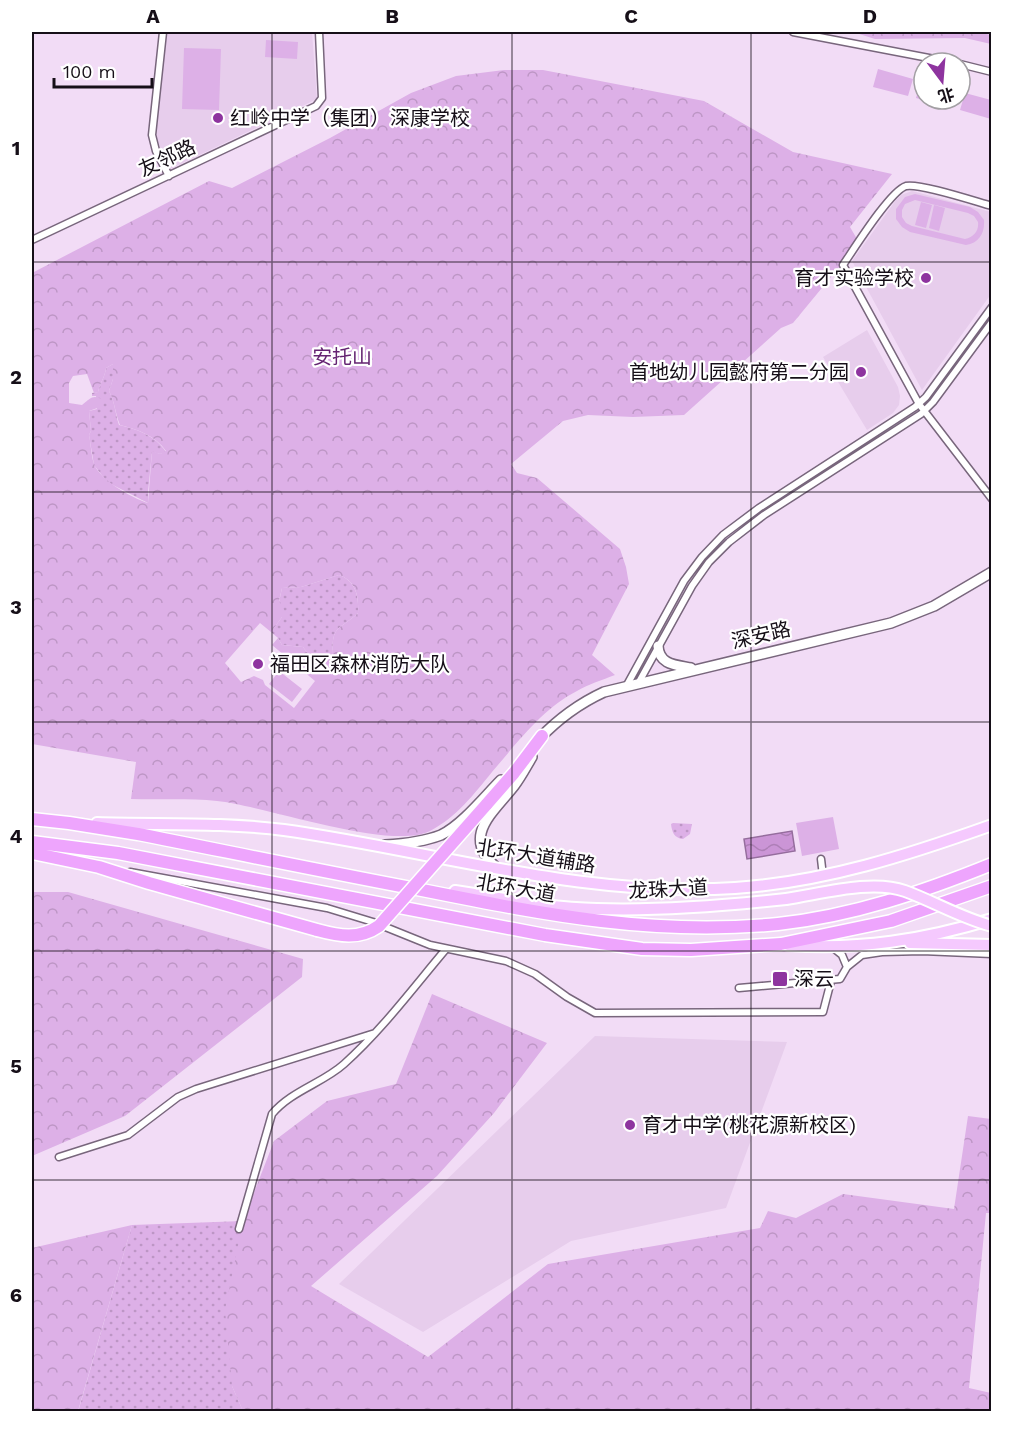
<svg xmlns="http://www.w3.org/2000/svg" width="1023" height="1443" font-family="'Work Sans','Noto Sans SC',sans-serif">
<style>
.built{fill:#e7cdec}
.grass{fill:url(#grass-dots)}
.forest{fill:url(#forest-crowns);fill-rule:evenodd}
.park{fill:#ddb0e7;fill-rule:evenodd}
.water{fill:url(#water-waves);stroke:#956d9d;stroke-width:1.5}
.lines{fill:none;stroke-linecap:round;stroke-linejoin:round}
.street-casing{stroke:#78667c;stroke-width:9}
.secondary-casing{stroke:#78667c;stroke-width:12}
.primary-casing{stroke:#fff;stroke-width:14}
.highway-casing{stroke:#fff;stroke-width:15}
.street{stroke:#fff;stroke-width:6}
.secondary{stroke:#fff;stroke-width:9}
.primary{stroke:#f5c9fe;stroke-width:10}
.highway{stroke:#eea5fd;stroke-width:12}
.primary-bridge-casing{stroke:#fff;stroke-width:14;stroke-linecap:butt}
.highway-bridge-casing{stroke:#fff;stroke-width:15;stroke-linecap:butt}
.primary-bridge{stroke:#f5c9fe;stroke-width:10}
.highway-bridge{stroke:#eea5fd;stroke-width:12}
.grid{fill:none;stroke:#160f18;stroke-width:1.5;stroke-opacity:0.55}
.poi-dot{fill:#8e349f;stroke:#fff;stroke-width:2}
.labels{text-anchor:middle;stroke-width:4.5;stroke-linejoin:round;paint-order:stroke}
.poi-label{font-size:20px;fill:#160f18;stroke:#fff;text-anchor:start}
.street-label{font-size:20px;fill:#160f18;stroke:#fff}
.park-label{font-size:20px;fill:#652472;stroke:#fff}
.neatline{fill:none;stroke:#160f18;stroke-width:2}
.grid-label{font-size:20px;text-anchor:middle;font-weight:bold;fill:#160f18}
</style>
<defs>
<pattern id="grass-dots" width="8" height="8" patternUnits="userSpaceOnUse" patternTransform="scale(1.5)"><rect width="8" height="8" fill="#ddb0e7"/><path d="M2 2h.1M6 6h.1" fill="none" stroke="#bd96c5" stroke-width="1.8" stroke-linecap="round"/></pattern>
<pattern id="forest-crowns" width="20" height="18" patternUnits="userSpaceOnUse" patternTransform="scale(1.5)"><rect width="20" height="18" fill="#ddb0e7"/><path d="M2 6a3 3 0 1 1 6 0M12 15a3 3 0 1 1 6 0" fill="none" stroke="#bd96c5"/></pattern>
<pattern id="water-waves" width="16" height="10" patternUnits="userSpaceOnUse" patternTransform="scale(1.5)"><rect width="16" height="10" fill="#cb95d6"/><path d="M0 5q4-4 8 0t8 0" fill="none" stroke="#ae7fb7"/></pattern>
</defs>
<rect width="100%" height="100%" fill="#f2dcf6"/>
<path class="built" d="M166 32H312L317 99 170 169 155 136Z
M912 191 991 212V294L922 390 852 261 896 200 901 195Z
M867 330 898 387 900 396 899 405 893 413 867 430 823 357Z
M595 1036 787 1042 726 1208 571 1241 423 1332 339 1284Z"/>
<path class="grass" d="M113 364V379L109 391C115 402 115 413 119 425 137 429 156 436 166 452L160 454 152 452 148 492V503L107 482 94 465 89 435 91 431 89 411 97 409 96 396H92V393L98 392C100 383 105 377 106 368Z
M339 575C356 581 359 597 358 613 340 630 331 625 333 654L322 666 309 655 303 647 282 645 278 638 271 632 282 617 279 602 282 588 301 587Z
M673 823 692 824 690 834 683 839C674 838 672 832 671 824Z
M243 1221 232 1386 243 1411 78 1412 132 1225Z"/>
<path class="forest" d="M853 32H871L879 34 982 33 991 35V44L965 38 875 39Z
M504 70H543L704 101 793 152 892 174 850 227 857 239 840 266 793 323 781 328 684 415 633 417 588 415 563 421 511 464 517 473 537 478 620 549 626 567 629 584 592 655 615 675C602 680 589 684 577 691 543 708 517 743 492 772 474 794 457 817 430 831 390 851 266 806 217 801 189 798 159 800 131 799L136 762 32 744V273L209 181 232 188 330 138 411 93 456 76ZM113 364V379L109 391C115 402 115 413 120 425 137 429 156 436 166 451L160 454 152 451 148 503C132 498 100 480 94 464 91 455 91 444 89 435L91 431 89 411 103 406V400C93 394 91 398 82 405L69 403V383L73 376 87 374 94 393 98 392C100 383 105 377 106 368ZM339 575C356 581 359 596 358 613 340 630 331 625 333 654L323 666 309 655 303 647 282 645 278 638 272 645 315 681 294 708 265 685 263 680 254 676 241 682 225 663 260 623 271 632 282 617 284 610 279 601 282 588 301 587Z
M32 892H68L303 959 302 977 125 1116 32 1156Z
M432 994 547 1043 494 1113 437 1176 311 1286 428 1357 548 1264 760 1228 768 1211 796 1218 843 1194 954 1209 968 1116 991 1119V1213H986L969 1388 991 1393V1411H243L232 1386 225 1310 243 1221 274 1141 327 1101 396 1084Z
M132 1225 78 1411H32V1248Z"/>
<path class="park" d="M266 40 298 42 297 59 265 57Z
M184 48 221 49 219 110 182 109Z
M878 69 913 79 908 96 873 87Z
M921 81 924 82V99H953L951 108 916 98Z
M965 93 991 100V119L960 110Z
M915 194 970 207 978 212 984 220C985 233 979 243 966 245L910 232 902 227 896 219V209L905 197ZM915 200 968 213 974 216 978 222C979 231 974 237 965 239L912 226 906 223 902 217V210L905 204Z
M921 202 932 205 926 228 915 225Z
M934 205 945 208 939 231 929 228Z
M279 671 302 689 292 702 269 684Z
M833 817 839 849 802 856 796 823Z"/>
<path class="water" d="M792 831 795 851 747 859 744 839Z"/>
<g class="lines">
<g class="street-casing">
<path id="street" d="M163 32 152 135 156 151 169 176
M793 32 955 63
M960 64 992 72
M992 206C974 201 920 183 906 186 890 191 854 249 843 265L919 404 992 499
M32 240 316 106 322 98 319 32
M639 682 692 586 709 562 729 542 764 515 921 414 933 402 992 322
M627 685 684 581 702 557 723 535 759 508 915 407 926 397 992 307
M821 859 823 876
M130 872 327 908 373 922 430 945 506 961 535 974 567 997 595 1013 823 1012 831 981
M832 947 842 955 847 967
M739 988 840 979 847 967 862 955 882 952 922 951 992 954
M59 1157 128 1135 178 1097 196 1089 375 1033
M239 1229 272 1114C291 1091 323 1083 344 1064 382 1030 413 988 446 949"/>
</g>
<g class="secondary-casing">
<path id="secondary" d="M658 646C659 665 676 665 691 668
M539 739C559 718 578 704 604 692L891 623 934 606 992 572
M385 845C404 844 423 842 441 835 462 825 485 796 501 780
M498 869C460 837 492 814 514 786 521 777 526 767 532 757"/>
</g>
<g class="primary-casing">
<path id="primary" d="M97 823C159 825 222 822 284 830 434 851 582 898 735 888 825 882 908 855 992 825
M455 891C502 898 549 908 597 909 659 911 723 906 786 899
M910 943 992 945
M788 945C859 950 924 940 992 919"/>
</g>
<g class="highway-casing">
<path id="highway" d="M486 805 514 773 542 736
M32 819 69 823 138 834C234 853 331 873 427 891 547 915 655 936 778 924 852 916 923 892 992 864
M32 842 118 853 545 935 642 949 691 950 781 944 891 921 992 886
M32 853 99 867 149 883 317 930"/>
</g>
<use href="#street" class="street"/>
<use href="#secondary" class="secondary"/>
<use href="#primary" class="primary"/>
<use href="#highway" class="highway"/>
<g class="primary-bridge-casing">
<path id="primary-bridge" d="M786 899C821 894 871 879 905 891 935 902 961 918 992 926"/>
</g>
<g class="highway-bridge-casing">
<path id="highway-bridge" d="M317 930C339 936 359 940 379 926L486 805"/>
</g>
<use href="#primary-bridge" class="primary-bridge"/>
<use href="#highway-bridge" class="highway-bridge"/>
</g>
<path class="grid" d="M272 32V1412M512 32V1412M751 32V1412M32 262H992M32 492H992M32 722H992M32 951H992M32 1180H992"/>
<g class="poi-dot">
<circle cx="218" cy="118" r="6"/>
<circle cx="926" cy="278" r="6"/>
<circle cx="861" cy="372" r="6"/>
<circle cx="258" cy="664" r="6"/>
<rect x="772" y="971" width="16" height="16" rx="3"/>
<circle cx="630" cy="1125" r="6"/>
</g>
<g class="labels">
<g class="poi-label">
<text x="230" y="125">红岭中学（集团）深康学校</text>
<text x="914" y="285" text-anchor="end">育才实验学校</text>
<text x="849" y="379" text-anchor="end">首地幼儿园懿府第二分园</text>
<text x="270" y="671">福田区森林消防大队</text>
<text x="794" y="986">深云</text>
<text x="642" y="1132">育才中学(桃花源新校区)</text>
</g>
<g class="street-label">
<text transform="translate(167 158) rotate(-25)" y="7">友邻路</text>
<text transform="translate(761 635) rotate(-13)" y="7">深安路</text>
<text transform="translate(536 856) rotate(9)" y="7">北环大道辅路</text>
<text transform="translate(516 888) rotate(10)" y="7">北环大道</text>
<text transform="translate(668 889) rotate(-3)" y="7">龙珠大道</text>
</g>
<g class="park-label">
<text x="342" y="364">安托山</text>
</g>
</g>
<rect width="1023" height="1443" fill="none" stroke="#ffffff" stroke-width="66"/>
<g transform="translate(942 81) rotate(164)"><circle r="28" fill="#ffffff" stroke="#a29fa3" stroke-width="1.5"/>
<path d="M0-4.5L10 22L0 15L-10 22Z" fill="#8e349f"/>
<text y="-9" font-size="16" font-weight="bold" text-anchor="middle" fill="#160f18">北</text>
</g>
<path d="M54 78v9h98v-9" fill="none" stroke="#160f18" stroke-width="3"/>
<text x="63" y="78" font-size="18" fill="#160f18" stroke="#ffffff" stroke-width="4.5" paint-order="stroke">100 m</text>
<rect x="33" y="33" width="957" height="1377" class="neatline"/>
<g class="grid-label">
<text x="153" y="23">A</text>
<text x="392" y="23">B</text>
<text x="631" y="23">C</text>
<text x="870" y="23">D</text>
<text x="16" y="155">1</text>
<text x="16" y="384">2</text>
<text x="16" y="614">3</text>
<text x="16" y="843">4</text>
<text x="16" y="1073">5</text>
<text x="16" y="1302">6</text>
</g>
</svg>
